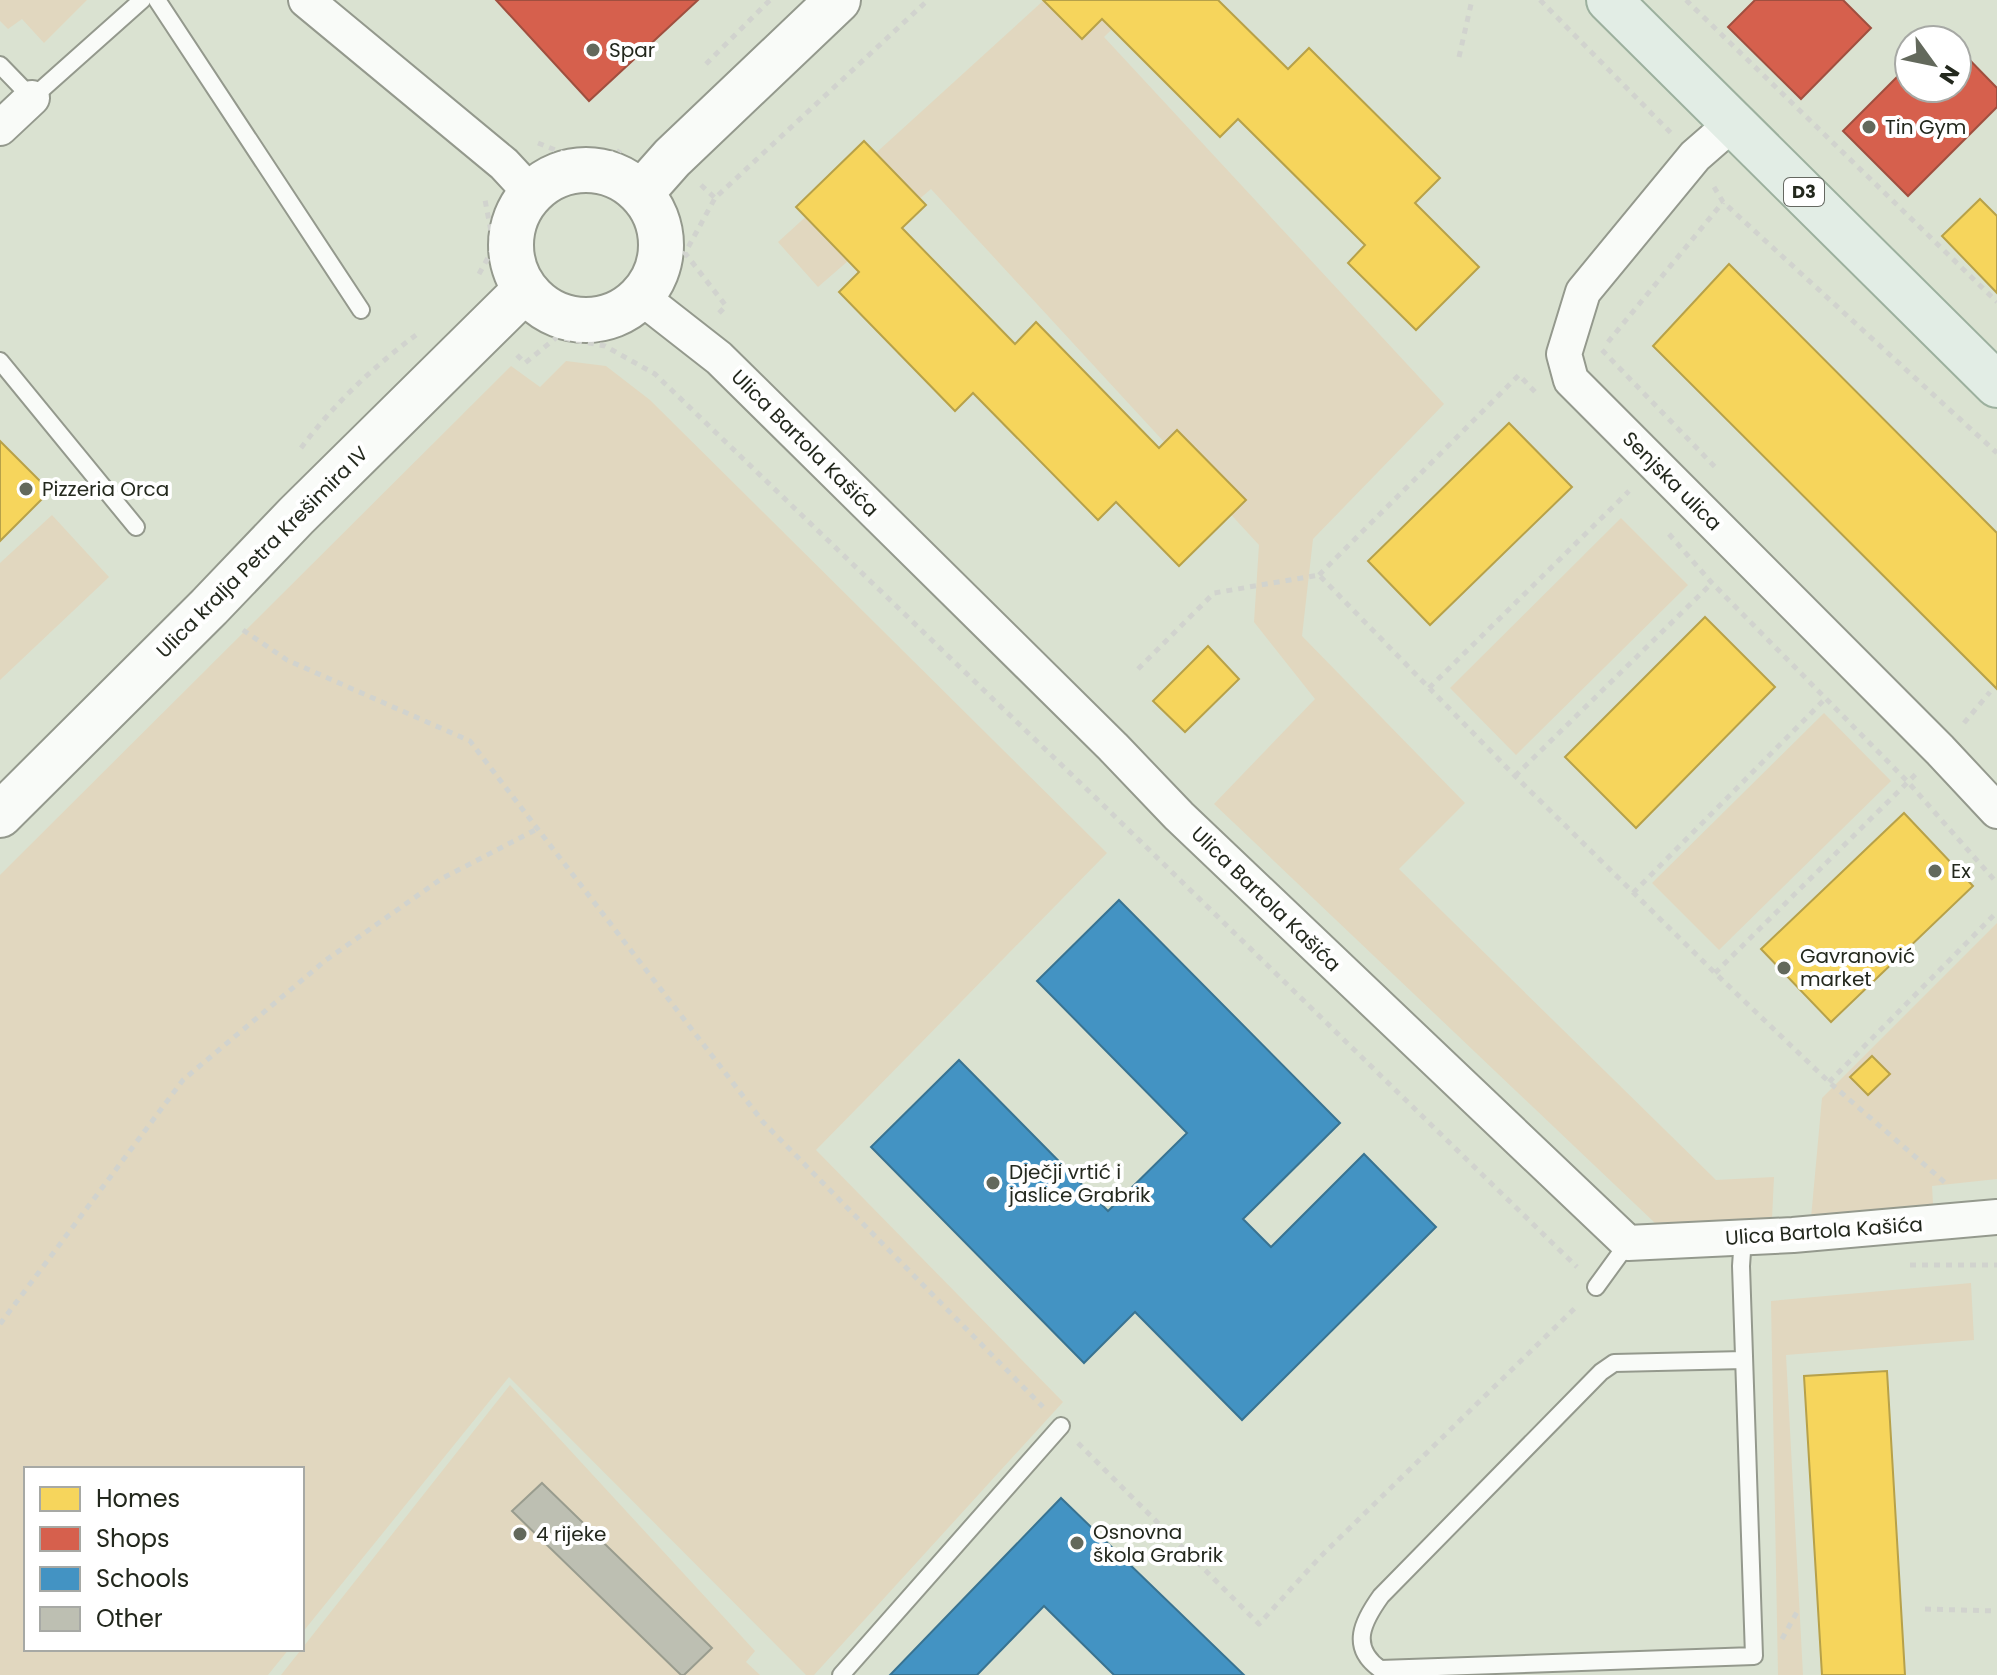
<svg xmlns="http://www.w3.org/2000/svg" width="1997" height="1675" font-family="Poppins,sans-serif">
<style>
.green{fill:#e1d7bf}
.homes{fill:#f6d55c;stroke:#b7a149;stroke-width:2}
.shops{fill:#d6604d;stroke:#a04f3f;stroke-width:2}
.schools{fill:#4393c3;stroke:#397391;stroke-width:2}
.building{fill:#bdbfb2;stroke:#999c8e;stroke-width:2}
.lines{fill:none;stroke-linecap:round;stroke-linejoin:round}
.lane-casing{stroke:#94998d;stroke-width:20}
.street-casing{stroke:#94998d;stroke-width:38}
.secondary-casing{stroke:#94998d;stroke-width:48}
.primary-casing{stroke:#9cb09e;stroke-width:48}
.path{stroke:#d1d3ce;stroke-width:5;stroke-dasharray:6 6;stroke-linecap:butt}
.lane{stroke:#f9fbf8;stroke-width:16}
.street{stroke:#f9fbf8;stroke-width:34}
.secondary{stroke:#f9fbf8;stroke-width:44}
.primary{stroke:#e2ede5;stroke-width:44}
.poi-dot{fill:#63695c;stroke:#fff;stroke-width:3}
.labels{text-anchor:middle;stroke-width:8;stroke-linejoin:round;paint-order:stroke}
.shield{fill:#fff;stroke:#656861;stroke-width:2}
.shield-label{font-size:18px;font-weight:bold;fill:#23281d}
.poi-label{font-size:20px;fill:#23281d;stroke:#fff;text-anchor:start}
.street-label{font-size:20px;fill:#23281d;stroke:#fff}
</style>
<rect width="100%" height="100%" fill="#dae2d1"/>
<path class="green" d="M0 0H87L44 43 22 19 8 29 0 21Z
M1044 0H1142L1104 37 1444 404 1313 539 1302 636 1465 803 1399 869 1716 1180 1774 1177 1772 1219 1655 1223 1214 804 1315 699 1254 622 1259 545 931 189 818 287 778 242Z
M566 361 606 366 650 400 1107 853 816 1150 1063 1402 814 1675H806L509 1377 302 1633V1469H26V1649H289L268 1675H0V875L511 366 540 387Z
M52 515 109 577 0 680V563Z
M1621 518 1688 585 1516 755 1450 688Z
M1824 713 1891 781 1719 950 1652 883Z
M1997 923V1179L1932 1186 1933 1204 1811 1218 1822 1098Z
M1971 1283 1974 1340 1786 1355 1803 1675H1778L1771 1301Z
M510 1385 755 1651 746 1662 760 1675H281Z"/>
<path class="homes" d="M1043 0H1218L1288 69 1309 48 1440 178 1415 203 1479 267 1416 330 1348 263 1365 245 1238 119 1220 137 1102 19 1082 39Z
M864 141 926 205 902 228 1015 344 1036 322 1159 448 1177 430 1246 500 1179 566 1116 502 1098 520 973 393 955 411 839 292 859 272 796 207Z
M1980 199 1997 216V293L1942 236Z
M1729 264 1997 533V689L1653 346Z
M1509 423 1572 487 1430 625 1368 561Z
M0 441 50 491 0 541Z
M1705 617 1775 687 1636 828 1565 757Z
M1208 646 1239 679 1185 732 1153 701Z
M1904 813 1973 886 1831 1022 1761 949Z
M1872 1056 1890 1074 1868 1095 1850 1077Z
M1887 1371 1905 1675H1822L1804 1376Z"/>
<path class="shops" d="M496 0H698L589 101Z
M1755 0H1843L1871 28 1801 99 1728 27Z
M1942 32 1950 40H1934Z
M1957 47 1997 88V107L1908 196 1843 131 1909 65V88H1957Z"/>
<path class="schools" d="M1119 900 1340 1123 1243 1219 1271 1247 1364 1154 1436 1227 1242 1420 1135 1312 1084 1363 871 1147 959 1060 1108 1211 1187 1133 1037 981Z
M1061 1498 1244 1675H1114L1044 1606 977 1675H890Z"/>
<path class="building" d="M542 1483 712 1648 684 1675H681L512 1511Z"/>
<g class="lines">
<g class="lane-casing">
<path id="lane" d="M157 0 361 310
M0 65 32 98 142 0
M0 361 136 527
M1743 1237 1741 1266 1754 1656 1380 1669C1349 1647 1363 1621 1381 1596L1601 1372 1614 1363 1744 1360
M1596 1287 1628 1243
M841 1675 1061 1426"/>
</g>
<g class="street-casing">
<path id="street" d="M306 0 504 164 531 193
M1734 122 1695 156 1583 292 1564 354 1571 380 1940 750 1997 811
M0 128 32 98
M641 297 719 358 1113 747 1179 816 1628 1243 1793 1235 1997 1217"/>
</g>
<g class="secondary-casing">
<path id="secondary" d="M511 245a75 75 0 1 1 150 0a75 75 0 1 1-150 0Z
M641 193 672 158 838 0
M0 815 209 607 296 516 525 290"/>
</g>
<g class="primary-casing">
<path id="primary" d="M1609 0 1997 385"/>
</g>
<path class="path" d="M1540 0 1671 133
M1686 0 1997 302
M1459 57 1472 0
M706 64 770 0
M538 143 570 156 618 153 620 150
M701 185 715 198
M1714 187 1723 202 1997 453
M479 274 494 247 485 200
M719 313 726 306 685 253 715 198 928 0
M1608 342 1723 202
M1602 350 1717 469
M517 355 525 363 557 337 605 346 655 374 1098 800 1577 1267
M301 448C333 405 373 367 416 335
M1669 534 1712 583 1908 782 1997 883
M1319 575 1519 375 1536 393
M243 630 287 660 470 741 763 1122 1043 1407
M1138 669 1214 593 1319 575 1515 776 1715 973 1829 1082 1949 1186
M1429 688 1629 491
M1964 723 1990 692
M1515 776 1712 583
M1633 893 1825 699
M1715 973 1916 774
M1829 1082 1997 912
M1910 1265H1997
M0 1324 183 1080 326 960 441 879 537 829
M1078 1443 1259 1624 1321 1556 1577 1306
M1925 1609 1997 1611
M1782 1639 1797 1612"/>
<use href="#lane" class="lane"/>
<use href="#street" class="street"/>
<use href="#secondary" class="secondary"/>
<use href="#primary" class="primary"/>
</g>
<g class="poi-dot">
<circle cx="593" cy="50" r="8"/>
<circle cx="1869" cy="127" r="8"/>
<circle cx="26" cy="489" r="8"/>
<circle cx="1935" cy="871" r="8"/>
<circle cx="1784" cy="968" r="8"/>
<circle cx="993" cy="1183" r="8"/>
<circle cx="520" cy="1534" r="8"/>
<circle cx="1077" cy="1543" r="8"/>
</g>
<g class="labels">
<rect class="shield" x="1784" y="178" width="40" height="28" rx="6"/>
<g class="shield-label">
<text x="1804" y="198">D3</text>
</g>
<g class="poi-label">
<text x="609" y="57">Spar</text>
<text x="1885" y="134">Tin Gym</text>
<text x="42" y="496">Pizzeria Orca</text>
<text x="1951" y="878">Ex</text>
<text x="1800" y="963">Gavranović<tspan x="1800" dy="23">market</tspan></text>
<text x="1009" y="1179">Dječji vrtić i<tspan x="1009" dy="23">jaslice Grabrik</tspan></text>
<text x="1093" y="1539">Osnovna<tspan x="1093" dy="23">škola Grabrik</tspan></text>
<text x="536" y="1541">4 rijeke</text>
</g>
<g class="street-label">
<text transform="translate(805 443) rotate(45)" y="7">Ulica Bartola Kašića</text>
<text transform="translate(1672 481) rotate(45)" y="7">Senjska ulica</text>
<text transform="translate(262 552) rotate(-45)" y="7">Ulica kralja Petra Krešimira IV</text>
<text transform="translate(1266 899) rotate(44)" y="7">Ulica Bartola Kašića</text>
<text transform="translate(1824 1231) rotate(-4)" y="7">Ulica Bartola Kašića</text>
</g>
</g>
<rect x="24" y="1467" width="280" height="184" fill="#ffffff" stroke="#a7a9a5" stroke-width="2"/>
<rect x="40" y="1487" width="40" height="24" fill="#f6d55c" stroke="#a7a9a5" stroke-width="2"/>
<text x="96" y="1507" font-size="24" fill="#23281d">Homes</text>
<rect x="40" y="1527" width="40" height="24" fill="#d6604d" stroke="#a7a9a5" stroke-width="2"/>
<text x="96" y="1547" font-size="24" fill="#23281d">Shops</text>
<rect x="40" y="1567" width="40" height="24" fill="#4393c3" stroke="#a7a9a5" stroke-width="2"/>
<text x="96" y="1587" font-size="24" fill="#23281d">Schools</text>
<rect x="40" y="1607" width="40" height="24" fill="#bdbfb2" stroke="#a7a9a5" stroke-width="2"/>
<text x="96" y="1627" font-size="24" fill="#23281d">Other</text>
<g transform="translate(1933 64) rotate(123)"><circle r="38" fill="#ffffff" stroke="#a7a9a5" stroke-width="2"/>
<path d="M0-6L14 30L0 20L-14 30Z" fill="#63695c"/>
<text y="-12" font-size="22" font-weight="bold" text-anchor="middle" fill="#23281d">N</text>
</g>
</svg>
